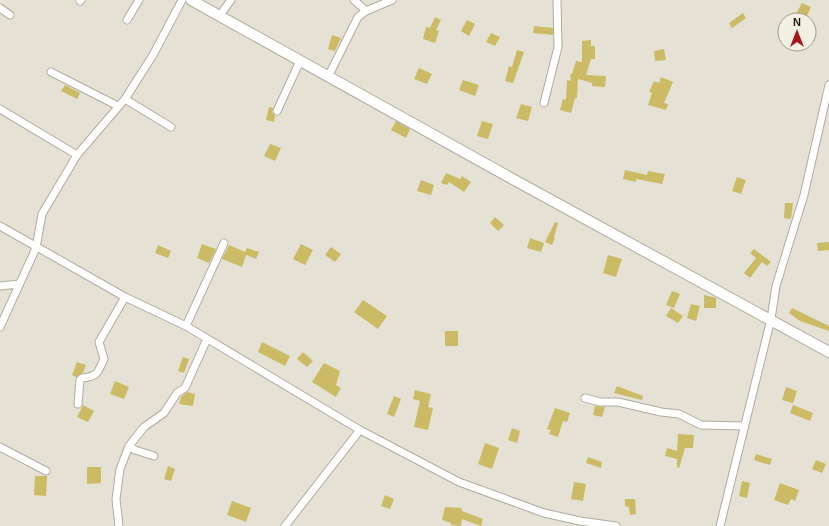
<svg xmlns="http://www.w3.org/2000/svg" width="829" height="526" font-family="Helvetica,sans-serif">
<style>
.building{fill:#cbbb64}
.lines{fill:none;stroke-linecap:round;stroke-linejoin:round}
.street-casing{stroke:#aeac9f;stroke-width:9}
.secondary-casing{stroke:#aeac9f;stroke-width:12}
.street{stroke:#fff;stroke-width:7}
.secondary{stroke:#fff;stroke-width:10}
</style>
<rect width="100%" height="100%" fill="#e5e2d5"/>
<path class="building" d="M802 3 811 7 806 18 796 14Z
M743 13 746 18 732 28 729 23Z
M435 17 441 20 436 30 439 31 435 43 423 39 426 27 430 28Z
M467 20 475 24 469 36 461 31Z
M534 26 553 28V35L533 33Z
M491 33 500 37 495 46 486 42Z
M332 35 341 38 335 51 328 49Z
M591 40V46H595V59H591L586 75 606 76 605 87 592 86V83L578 79 577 98H575L571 113 560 110 563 99 566 100 567 80 571 81 570 74H572L576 61 582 62V41Z
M664 49 666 60 655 61 654 51Z
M517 50 524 52 513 83 505 81 509 66 512 67Z
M419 68 432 74 427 84 414 79Z
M661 77 673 82 664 103 668 104 666 110 648 105 652 93 649 92 654 81 659 83Z
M463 80 479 85 475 96 459 90Z
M65 85 80 93 77 99 61 91Z
M521 104 532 107 528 121 516 118Z
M269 107 273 108 272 112 275 116 274 122 266 120Z
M396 121 410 129 406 138 391 130Z
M482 121 493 124 488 139 477 136Z
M270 144 281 148 275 161 264 156Z
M625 170 647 175 648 171 665 174 662 184 636 179V182L623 179Z
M446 173 460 179 462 176 471 182 464 192 449 182 447 185 441 183Z
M737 177 746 180 741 194 732 191Z
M421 180 434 185 431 195 417 191Z
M785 203H793L791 219 784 218Z
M495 217 504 225 498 231 490 223Z
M555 222 558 223 554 237 555 238 552 245 545 242Z
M530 238 544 243 541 252 527 248Z
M829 242V250L818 251 817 243Z
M202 244 216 249 209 263 197 258Z
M301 244 313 250 305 265 293 259Z
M158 245 171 251 168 258 155 253Z
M229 245 245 252 247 248 259 252 256 259 246 255 242 267 222 259Z
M331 247 341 254 335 262 325 255Z
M754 249 771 262 767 266 762 262 750 278 744 273 756 258 750 253Z
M608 255 622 259 616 277 603 273Z
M672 291 680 294 674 308 666 305Z
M704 295 716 298V308H704Z
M363 300 387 316 378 329 354 312Z
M691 304 700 306 696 321 687 318Z
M671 308 683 316 678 323 666 316Z
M792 308 829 326V331L800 321 789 313Z
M445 331H458V346H445Z
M262 342 290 356 285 366 258 352Z
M303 352 313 361 307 367 297 359Z
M183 357 189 359 184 373 178 371Z
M77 362 86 365 83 373 76 377 72 375Z
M324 363 340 371 336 385 341 388 336 397 312 382Z
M115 381 129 387 124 399 110 394Z
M617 386 643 396 642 400 614 393Z
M786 387 797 391 793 403 782 400Z
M415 390 431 394 428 407 433 408 428 430 414 427 420 401 413 399Z
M187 392 195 394 193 406 179 404 181 397Z
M394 396 401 399 394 417 387 414Z
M83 405 94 411 88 422 77 417Z
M793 405 813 413 810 421 790 413Z
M595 406 605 407 602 417 593 415Z
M555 408 570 413 567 422 563 421 558 437 549 434 551 430 547 429Z
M512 428 520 431 517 443 508 440Z
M678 434 694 435 693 448H685L679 468 677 467V459L665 456 667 448 677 451Z
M485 443 499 448 492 469 478 464Z
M756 454 772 459 770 465 754 460Z
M588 457 602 462 601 468 586 463Z
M816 460 826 464 822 473 812 469Z
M168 466 175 469 171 481 164 479Z
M87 467H101V483L87 484Z
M35 476H47L46 496 34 495Z
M742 481 750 483 747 498 739 496Z
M574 482 586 484 583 501 571 499Z
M780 483 799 490 795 501 791 499 788 505 774 500Z
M385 495 394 499 390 509 381 506Z
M625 499H635L636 514 630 515 629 507 625 506Z
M232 501 251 508 246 522 227 515Z
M445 507 462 508V511L483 519 481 526 462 519 461 526 451 525V523L442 520Z"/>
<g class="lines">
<g class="street-casing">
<path id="street" d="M354 0 366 11
M80 1 81 0
M0 8 10 15
M220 15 231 0
M127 20 139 0
M51 72 118 106
M328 77 358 17 366 11 392 0
M125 99 171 127
M544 103 558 47 557 0
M0 109 77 155
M277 111 300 61
M0 226 125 297 186 326 360 430 459 482 544 513 580 521 616 526
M0 286 19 284
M186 326 224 243
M0 327 36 248 42 214 77 155 125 99 153 55 182 0
M585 398 600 402H618L661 412 679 414 701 425 744 426
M78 404 80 380 82 378C98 376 97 374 104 359L99 342 125 297
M129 446 135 450 154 456
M0 447 46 471
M119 526 116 499 120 469 129 446 144 427 164 413 177 393 185 388 207 339
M285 526 360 430
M720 526 771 319 776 286 804 195 829 85"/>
</g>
<g class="secondary-casing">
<path id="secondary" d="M191 0 518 182 829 352"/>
</g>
<use href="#street" class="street"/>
<use href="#secondary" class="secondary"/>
</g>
<g transform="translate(797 32)"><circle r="19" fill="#f2f0e2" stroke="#9c9a90"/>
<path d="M0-3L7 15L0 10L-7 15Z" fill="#a9141d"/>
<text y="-6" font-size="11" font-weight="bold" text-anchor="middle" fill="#1b1a15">N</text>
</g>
</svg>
